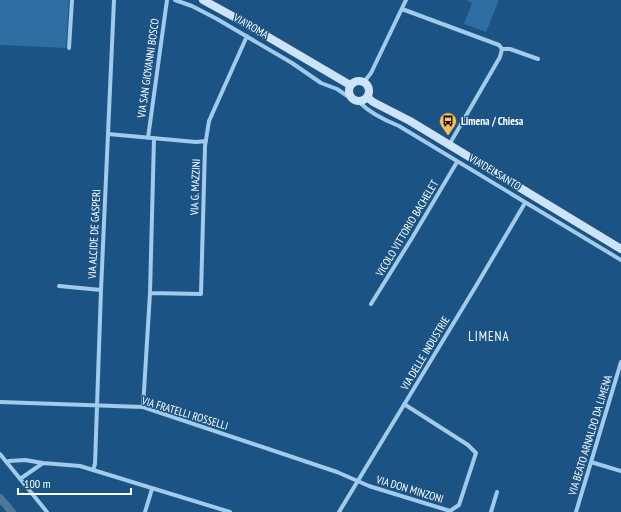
<svg xmlns="http://www.w3.org/2000/svg" width="621" height="512" font-family="'PT Sans Narrow',sans-serif">
<style>
.green{fill:#2e6ea2}
.lines{fill:none;stroke-linecap:round;stroke-linejoin:round}
.canal{stroke:#4d7699;stroke-width:8}
.street{stroke:#a1caeb;stroke-width:4}
.secondary{stroke:#cde4f8;stroke-width:8}
.labels{text-anchor:middle;stroke-width:3;stroke-linejoin:round;paint-order:stroke}
.street-label{font-size:11px;fill:#fff;stroke:#1b5484}
.poi-label{font-size:11px;font-weight:bold;fill:#fff;stroke:#1b5484;text-anchor:start}
.quarter-label{font-size:13px;letter-spacing:1px;fill:#fff;stroke:#1b5484}
</style>
<rect width="100%" height="100%" fill="#1b5484"/>
<path class="green" d="M0 0H69L66 48 0 45Z
M465 0H499L486 32 464 24 472 3Z"/>
<g class="lines">
<path class="canal" d="M0 498 12 512"/>
<path class="street" d="M175 0 192 6 217 19 292 63 321 83 337 89 349 97
M402 9 499 45 502 49 500 57 449 145
M69 48 72 0
M502 49H510L538 59
M364 82 371 73 406 0
M359 102C370 113 384 120 399 126L621 260
M108 134 196 142 206 141
M148 138 167 0
M59 286 101 290
M150 293 201 294 205 146 209 121 247 36
M371 304 412 238 457 162
M0 402 143 407 337 472 369 486 450 511 459 505 476 453 468 445 404 404
M143 407 150 293 154 138
M0 454 47 512
M591 462 621 471
M7 463 9 461 25 460 43 463 80 466 230 512
M93 470 95 464 101 290 114 0
M20 479 43 463
M145 512 152 489
M339 512 476 286 525 203
M491 512 497 492
M576 512 621 362"/>
<path class="secondary" d="M203 0 236 18 350 85
M349 91a10 10 0 1 1 20 0a10 10 0 1 1-20 0Z
M367 97 373 102 410 121 621 249"/>
</g>
<defs>
<g id="bus-pin" transform="scale(0.9)"><path d="M0 17L-7.5 6A9.5 9.5 0 1 1 7.5 6Z" fill="#fcbd5e" stroke="#1b5484"/><path d="M-5-6H5V4H4V6H2V4H-2V6H-4V4H-5ZM-3.5-4V0h7V-4ZM-3.5 1.2v1.5H-2V1.2ZM2 1.2v1.5H3.5V1.2Z" fill="#111"/></g>
</defs>
<g fill-rule="evenodd">
<use href="#bus-pin" x="448" y="121"/>
</g>
<g class="labels">
<g class="street-label">
<text transform="translate(251 26) rotate(30)" y="4">VIA ROMA</text>
<text transform="translate(148 68) rotate(-82)" y="4">VIA SAN GIOVANNI BOSCO</text>
<text transform="translate(495 172) rotate(31)" y="4">VIA DEL SANTO</text>
<text transform="translate(195 187) rotate(-88)" y="4">VIA G. MAZZINI</text>
<text transform="translate(407 228) rotate(-59)" y="4">VICOLO VITTORIO BACHELET</text>
<text transform="translate(94 234) rotate(-87)" y="4">VIA ALCIDE DE GASPERI</text>
<text transform="translate(425 353) rotate(-59)" y="4">VIA DELLE INDUSTRIE</text>
<text transform="translate(185 413) rotate(17)" y="4">VIA FRATELLI ROSSELLI</text>
<text transform="translate(590 435) rotate(-73)" y="4">VIA BEATO ARNALDO DA LIMENA</text>
<text transform="translate(410 489) rotate(17)" y="4">VIA DON MINZONI</text>
</g>
<g class="poi-label">
<text x="461" y="125">Limena / Chiesa</text>
</g>
<g class="quarter-label">
<text x="489" y="341">LIMENA</text>
</g>
</g>
<path d="M18 488v6h113v-6" fill="none" stroke="#ffffff" stroke-width="2"/>
<text x="24" y="488" font-size="12" fill="#ffffff" stroke="#1b5484" stroke-width="3" paint-order="stroke">100 m</text>
</svg>
